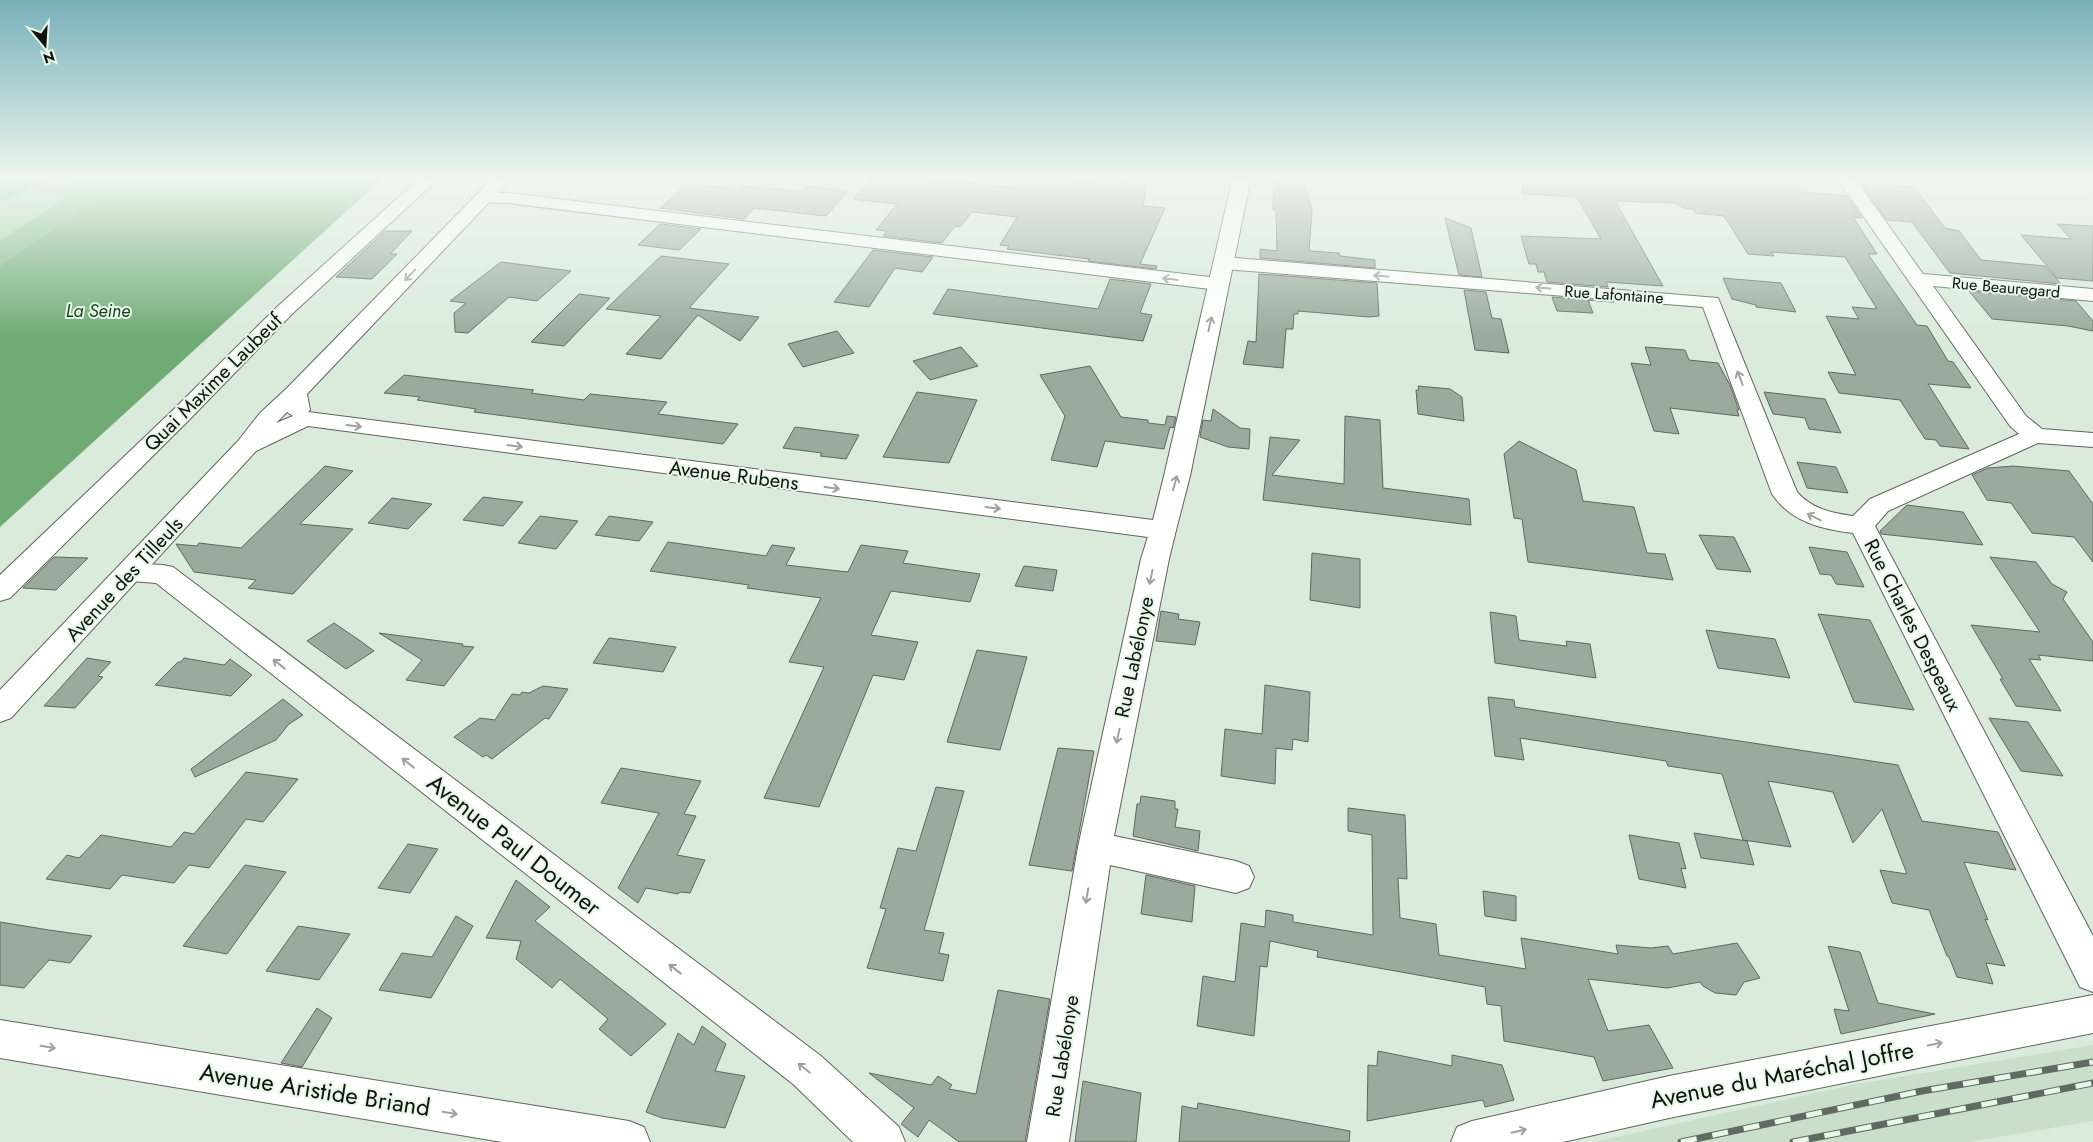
<svg xmlns="http://www.w3.org/2000/svg" width="2093" height="1142" font-family="Jost,sans-serif">
<style>
.built{fill:#c9dfca}
.green{fill:#a4d1a7}
.forest{fill:#7cb881}
.water{fill:#70ab75}
.building{fill:#9baa9c;stroke:#5c6a5d}
.lines{fill:none;stroke-linecap:round;stroke-linejoin:round}
.street-casing{stroke:#5a685b;stroke-width:2}
.secondary-casing{stroke:#5a685b;stroke-width:2}
.street{fill:#fff;fill-rule:evenodd}
.secondary{fill:#fff;fill-rule:evenodd}
.rail-casing{stroke:#616a61;stroke-width:7}
.rail{stroke:#e8f8e8;stroke-width:5;stroke-dasharray:16;stroke-linecap:butt}
.oneway{stroke:#9fa19f}
.labels{text-anchor:middle;stroke-width:4;stroke-linejoin:round;paint-order:stroke}
.far-street-label{font-size:16px;fill:#0e130e;stroke:#e8f8e8}
.far-water-label{font-size:18px;font-style:italic;fill:#143f1b;stroke:#e8f8e8}
.street-label{font-size:20px;fill:#0e130e;stroke:#e8f8e8}
.near-street-label{font-size:24px;fill:#0e130e;stroke:#e8f8e8}
</style>
<rect width="100%" height="100%" fill="#daebdb"/>
<path class="built" d="M2093 1045V1121L1969 1142H1594L1851 1085Z"/>
<path class="green" d="M65 177H84L58 192 70 195 0 241V201Z"/>
<path class="forest" d="M84 177H140L75 213 0 265V241L69 195 58 192Z"/>
<path class="water" d="M0 177H65L0 201Z
M140 177H384L0 527V265L75 213Z"/>
<path class="building" d="M872 177 959 182 1016 188 1023 177 1042 179 1044 177 1120 186 1123 177H1148L1143 206 1165 208 1140 264 1157 266 1156 269 1088 261 1089 259 1007 249 1009 246 1000 245 1017 217 972 212 960 227 955 226 942 243 883 236 887 231 876 230 897 204 853 199Z
M1274 177H1303L1312 210 1309 251 1339 253 1340 256 1375 260V268L1260 258V249L1277 251 1276 210H1273Z
M1523 177 1622 179V177H1792L1801 192 1847 196 1862 218 1853 217 1877 254H1868L1917 325 1927 326 1948 361 1953 362 1971 388 1928 384 1969 449 1940 446 1936 440 1925 439 1900 400 1839 393 1828 372 1856 375 1826 316 1859 319 1852 307 1877 309 1845 257 1771 252 1774 256 1748 254 1724 216 1695 213 1693 209H1686L1675 203 1615 201 1663 286 1606 282 1608 287 1547 282 1544 272H1538L1536 264H1529L1521 236 1601 239 1577 197 1522 194Z
M1860 183 1914 187 1945 228 1959 231 1981 260 2045 266 2061 284 1950 273 1912 222 1887 220Z
M688 184 739 189 742 186 801 191 806 186 848 191 826 216 754 208 744 219 660 208Z
M1445 218 1471 228 1482 277 1459 275Z
M660 224 701 229 679 250 638 245Z
M2057 224 2093 226V281L2057 278 2021 235 2071 239Z
M385 231H412L390 254H397L372 279 336 277Z
M873 250 933 257 922 272 895 268 869 307 834 302Z
M661 256 729 264 689 308 759 317 740 341 698 315 661 359 626 354 661 316 606 309Z
M501 262 571 271 537 301 509 297 468 333 455 332 454 313 466 303 450 301Z
M1259 274 1377 283 1379 316 1369 317 1298 311V314H1294L1293 329H1286L1283 368 1243 364 1248 341 1256 342Z
M1723 278 1781 283 1796 312 1756 307V305L1732 299Z
M1110 279 1151 284 1140 313 1152 315 1143 341 933 314 948 289 1098 309Z
M1464 290 1486 292 1492 318 1501 319 1509 353 1475 350Z
M1969 291 2076 301 2093 321V331L2068 326 1992 319Z
M579 294 610 298 564 346 531 342Z
M1552 297 1613 302H1614L1588 300 1593 313 1557 311Z
M837 331 854 353 803 367 788 344Z
M961 347 978 366 930 380 913 361Z
M1645 347 1685 350 1689 360 1718 363 1730 385 1739 410H1737L1739 416 1670 408 1679 434 1654 431 1631 363 1651 365Z
M1090 366 1121 417 1148 420V423L1165 425 1167 416 1176 417 1173 428 1170 427 1164 449 1105 441 1097 467 1051 460 1065 416 1040 375Z
M404 375 534 390 531 393 584 400 590 394 667 402 658 414 738 424 723 444 474 412 476 409 417 400 420 397 384 393Z
M1418 386 1450 389 1462 397 1464 421 1418 414 1416 390H1419Z
M917 392 977 400 949 463 883 457Z
M1764 392 1825 399 1841 433 1809 429 1805 418 1773 414Z
M1213 409 1240 428 1250 429 1249 449 1228 447 1200 437 1203 420 1211 421Z
M1345 416 1380 420 1383 488 1469 499 1471 525 1263 500 1270 437 1300 440 1272 475 1344 484Z
M795 427 859 435 846 459 820 456 822 453 783 448Z
M1519 441 1576 470 1583 501 1634 507 1647 553 1665 554 1673 580 1528 562 1522 519 1514 518 1504 454Z
M1797 462 1836 467 1848 493 1807 488Z
M325 466 353 471 300 524 353 529 293 594 248 588 256 580 194 572 176 544 197 546 199 543 241 548Z
M2013 466 2069 471 2093 504V562L2074 537 2032 533 2011 503 1987 500 1972 475 1988 468Z
M483 497 523 502 503 526 463 520Z
M392 498 432 504 408 529 368 523Z
M1907 505 1963 512 1983 545 1881 534 1880 531Z
M540 516 578 521 556 549 518 543Z
M609 516 653 522 639 541 595 535Z
M1699 535 1734 537 1751 572 1717 569Z
M668 542 766 556 772 545 795 548 786 565 848 572 861 545 908 551 903 563 980 574 970 602 891 591 871 635 918 642 904 680 873 675 819 807 764 798 824 667 789 662 821 598 747 588 749 585 650 571Z
M1809 547 1847 552 1864 587 1836 584 1831 575 1820 574Z
M1312 553 1360 559V608L1310 600Z
M54 557 88 558 56 590 23 588Z
M1990 557 2036 562 2052 584 2067 592 2063 599 2093 642V661L2038 655 2041 660 2029 659 2061 711 2016 706 2000 679H2003L1971 625 2040 632Z
M1024 566 1057 570 1053 591 1015 586Z
M1161 611 1179 614 1178 619 1200 622 1195 645 1156 641Z
M1490 612 1516 616 1519 640 1567 646 1566 641 1590 644 1596 678 1495 663Z
M1818 614 1870 620 1914 710 1854 702Z
M334 623 359 640 374 651 346 669 307 641Z
M1706 630 1775 639 1790 678 1718 668Z
M379 633 463 644 462 646 474 647 444 686 406 680 422 660Z
M609 638 640 642 676 647 663 672 593 663Z
M977 650 1027 657 1000 750 947 742Z
M87 658 111 662 98 676 103 677 75 708 44 706Z
M184 658 224 665 230 659 252 675 231 696 155 685 178 662H181Z
M1265 685 1310 692 1308 742 1293 739 1292 750 1276 748 1275 784 1221 776 1225 729 1262 734Z
M543 686 568 689 549 719 545 718 492 759 486 755 483 757 454 737 480 718 495 720 512 694 520 695 522 692 529 693Z
M1488 697 1514 700 1515 707 1898 765 1922 821 1998 832 2016 870 1964 862 1988 920 1985 919 2005 966 1986 963 1993 984 1957 977 1949 957 1947 956 1929 910 1892 903 1880 870 1907 874 1882 809 1853 843 1833 792 1768 781 1791 847 1743 840 1722 774 1668 766 1666 761 1520 738 1524 760 1495 756Z
M283 699 303 715 289 724 276 740 195 777 191 769Z
M1989 718 2028 722 2063 776 2021 771Z
M1058 748 1094 751 1072 871 1029 865Z
M621 768 701 781 684 814 696 816 677 855 705 860 690 893 680 892 678 894 646 888 638 903 618 888 659 813 601 803Z
M246 772 298 779 263 822 246 819 209 868 189 865 174 883 122 875 110 889 46 879 67 855 79 858 101 835 171 847 184 832 194 834Z
M936 787 964 791 924 930 944 933 939 953 949 955 943 981 867 968 886 909 880 908 898 848 916 851Z
M1141 796 1175 801V809H1178L1175 827 1200 831 1198 851 1133 836 1137 804H1140Z
M1348 808 1405 815 1407 879 1398 878 1400 918 1436 924 1439 955 1526 969 1521 938 1618 954 1616 945 1651 948 1668 946 1673 954 1737 943 1760 978 1744 982 1736 995 1715 993 1703 986 1700 982 1667 988 1588 979 1608 1031 1649 1025 1673 1068 1603 1081 1594 1057 1504 1041 1501 1006 1487 1004 1485 987 1317 957 1318 951 1270 941 1267 967 1260 966 1254 1036 1197 1026 1203 976 1235 982 1241 923 1265 927 1266 910 1293 915V922L1373 935 1372 835 1348 831Z
M1694 833 1747 841 1754 865 1701 858Z
M1629 835 1679 843 1686 869 1681 868 1686 888 1639 879Z
M408 844 438 849 410 893 378 888Z
M245 865 286 872 227 954 183 946Z
M1146 875 1195 886 1192 922 1141 914Z
M516 880 550 907 535 921 666 1024 631 1056 599 1029 608 1019 560 979 552 988 516 959 521 941 486 938Z
M1483 891 1516 896V921L1485 916Z
M456 916 473 926 431 998 379 990 402 953 432 957Z
M0 922 49 930 92 936 70 963 49 960 24 988 0 985Z
M298 926 350 934 319 980 266 971Z
M1828 946 1860 952 1878 1003 1935 1014 1841 1034 1834 1009 1849 1011Z
M998 990 1050 999 1025 1142H959L929 1120 918 1137 901 1124 914 1108 869 1073 931 1085 938 1076 952 1085 949 1089 976 1094Z
M317 1008 332 1018 302 1067 281 1063Z
M702 1026 726 1044 715 1071 745 1076 725 1128 662 1118 646 1112 678 1033 694 1045Z
M1378 1051 1452 1066V1055L1502 1065 1514 1100 1485 1107 1483 1100 1367 1121 1368 1065 1377 1066Z
M1083 1081 1141 1093 1136 1142H1075Z
M1198 1103 1350 1131 1349 1142H1179L1182 1106 1197 1109Z"/>
<g class="lines">
<g class="street-casing">
<path id="street" d="M421 177H440L292 314 188 421 10 598 0 601V575L172 411 278 306Z
M1836 177H1854L1923 274 2093 289V301L1933 286 2026 416 2042 429 2093 433V447L2038 443 1888 511 1875 526 2093 936V992L2080 987 1853 533C1821 529 1791 522 1772 494L1703 307 1224 269 1217 267 1214 263 1217 259 1224 257 1718 298 1797 492C1812 509 1831 513 1853 516L1870 499 2019 434 2010 426Z
M485 193H507L1218 278 1225 280 1228 284 1225 288 1218 290 507 203 479 202 476 198 479 194Z
M1163 521 1172 524 1176 530 1169 559 1114 836 1236 861 1249 866 1254 877 1249 888 1236 893 1110 865 1069 1142H1027L1078 847 1141 559 1150 530 1154 524Z
M131 563 163 565 173 567 821 1056 899 1127 905 1142H853L793 1084 156 583 131 581 121 579 117 572 121 565Z
M2093 995V1033L1669 1118 1563 1142H1451L1457 1127 1472 1121 1669 1076Z
M0 1020 629 1121 644 1127 650 1142H502L0 1058Z"/>
</g>
<g class="secondary-casing">
<path id="secondary" d="M494 177H513L307 394 310 410 308 412 1153 520 1164 476 1233 177H1251L1190 476 1176 530 1172 536 1163 539 308 426 256 451 11 718 0 722V690L238 441 260 413 287 388ZM287 412 293 416 276 423Z"/>
</g>
<use href="#street" class="street"/>
<use href="#secondary" class="secondary"/>
<g class="rail-casing">
<path id="rail" d="M1681 1142 1922 1091 2093 1062
M1793 1142 2093 1083"/>
</g>
<use href="#rail" class="rail"/>
</g>
<defs><path id="oneway-shaft" d="M-6 0H5M1.5-3L5.5 0L1.5 3" fill="none" stroke-width="1.6" stroke-linecap="round" stroke-linejoin="round" transform="scale(1.25)"/></defs>
<g class="oneway">
<use href="#oneway-shaft" transform="translate(410 275) rotate(134)"/>
<use href="#oneway-shaft" transform="translate(1381 276) rotate(-176)"/>
<use href="#oneway-shaft" transform="translate(1170 279) rotate(-173)"/>
<use href="#oneway-shaft" transform="translate(1543 288) rotate(-176)"/>
<use href="#oneway-shaft" transform="translate(1210 324) rotate(-78)"/>
<use href="#oneway-shaft" transform="translate(1740 378) rotate(-111)"/>
<use href="#oneway-shaft" transform="translate(354 426) rotate(7)"/>
<use href="#oneway-shaft" transform="translate(515 446) rotate(7)"/>
<use href="#oneway-shaft" transform="translate(1175 483) rotate(-74)"/>
<use href="#oneway-shaft" transform="translate(832 488) rotate(7)"/>
<use href="#oneway-shaft" transform="translate(993 508) rotate(7)"/>
<use href="#oneway-shaft" transform="translate(1814 517) rotate(-153)"/>
<use href="#oneway-shaft" transform="translate(1151 577) rotate(102)"/>
<use href="#oneway-shaft" transform="translate(279 664) rotate(-142)"/>
<use href="#oneway-shaft" transform="translate(1118 736) rotate(102)"/>
<use href="#oneway-shaft" transform="translate(408 763) rotate(-142)"/>
<use href="#oneway-shaft" transform="translate(1087 896) rotate(99)"/>
<use href="#oneway-shaft" transform="translate(675 969) rotate(-142)"/>
<use href="#oneway-shaft" transform="translate(1935 1044) rotate(-11)"/>
<use href="#oneway-shaft" transform="translate(48 1047) rotate(9)"/>
<use href="#oneway-shaft" transform="translate(804 1068) rotate(-141)"/>
<use href="#oneway-shaft" transform="translate(450 1113) rotate(9)"/>
<use href="#oneway-shaft" transform="translate(1519 1131) rotate(-13)"/>
</g>
<linearGradient id="sky" x2="0" y2="1"><stop stop-color="#78b0ba"/><stop offset="0.53" stop-color="#eef6ef"/><stop offset="1" stop-color="#eef6ef" stop-opacity="0"/></linearGradient>
<rect width="2093" height="337" fill="url(#sky)"/>
<g class="labels">
<g class="far-street-label">
<text transform="translate(2006 287) rotate(5)" y="6">Rue Beauregard</text>
<text transform="translate(1614 294) rotate(4)" y="6">Rue Lafontaine</text>
</g>
<g class="far-water-label">
<text x="98" y="317">La Seine</text>
</g>
<g class="street-label">
<text transform="translate(213 382) rotate(-45)" y="7">Quai Maxime Laubeuf</text>
<text transform="translate(734 475) rotate(7)" y="7">Avenue Rubens</text>
<text transform="translate(124 579) rotate(-47)" y="7">Avenue des Tilleuls</text>
<text transform="translate(1913 625) rotate(63)" y="7">Rue Charles Despeaux</text>
<text transform="translate(1134 657) rotate(-78)" y="7">Rue Labélonye</text>
<text transform="translate(1062 1056) rotate(-81)" y="7">Rue Labélonye</text>
</g>
<g class="near-street-label">
<text transform="translate(514 845) rotate(38)" y="8">Avenue Paul Doumer</text>
<text transform="translate(1782 1075) rotate(-11)" y="8">Avenue du Maréchal Joffre</text>
<text transform="translate(315 1090) rotate(9)" y="8">Avenue Aristide Briand</text>
</g>
</g>
<g transform="translate(45 45) rotate(162)" stroke="#e8f8e8" stroke-width="4" paint-order="stroke">
<path d="M0-4L9 19L0 12L-9 19Z" fill="#0e130e"/>
<text y="-8" font-size="14" font-weight="bold" text-anchor="middle" fill="#0e130e">N</text>
</g>
</svg>
